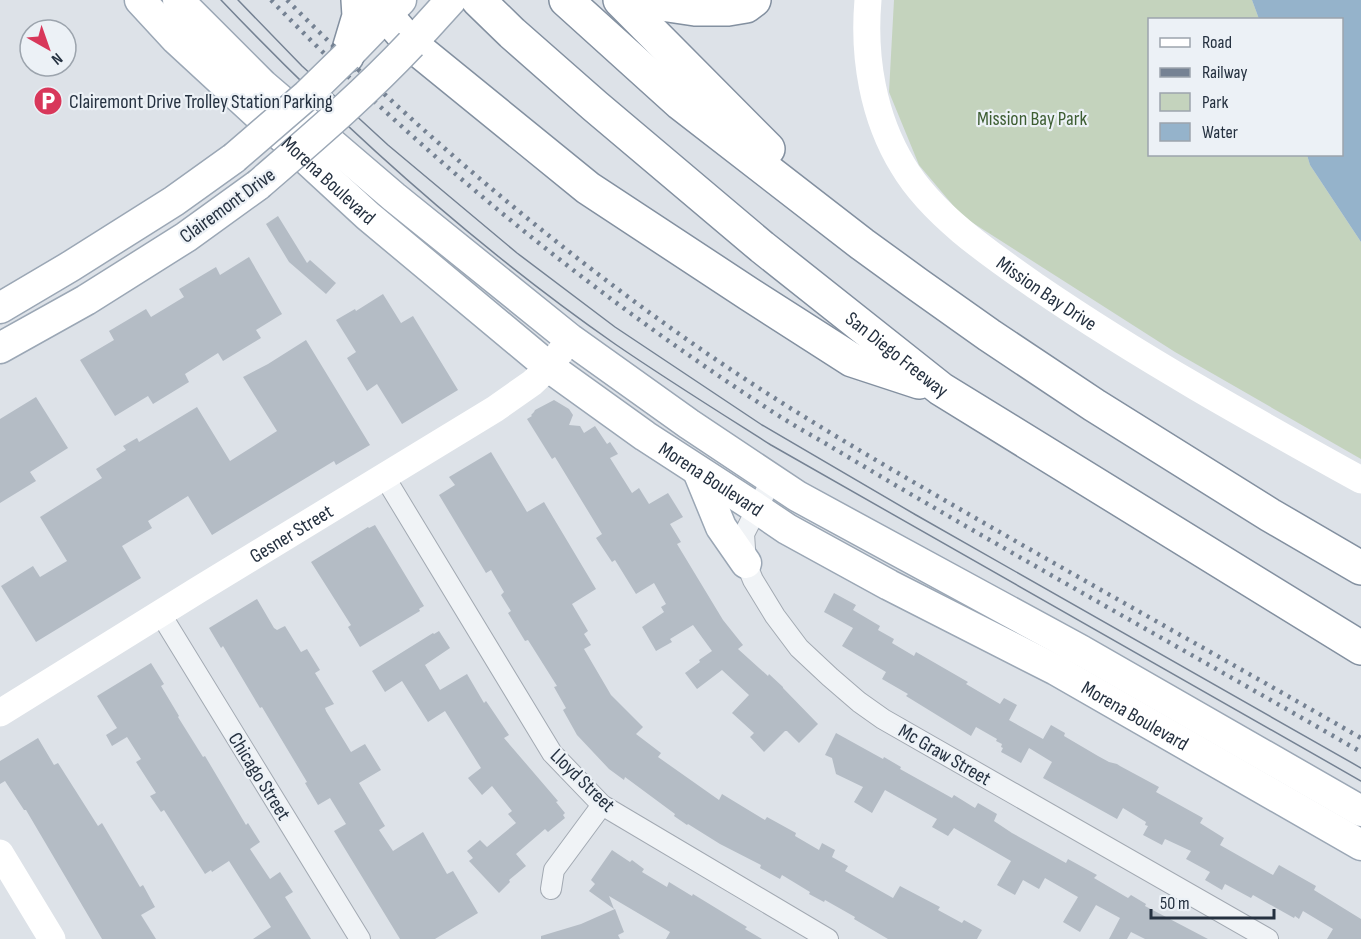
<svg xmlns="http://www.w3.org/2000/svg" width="1361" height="939" font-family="'Sofia Sans Condensed',sans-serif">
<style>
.green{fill:#c4d3bd}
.water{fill:#95b3cb}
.building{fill:#b4bcc5}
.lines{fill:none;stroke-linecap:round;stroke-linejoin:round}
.street-casing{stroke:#a2a9b2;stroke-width:22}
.primary-casing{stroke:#9ba7b5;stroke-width:33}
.highway-casing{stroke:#8390a0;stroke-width:36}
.street{stroke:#f0f3f6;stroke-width:20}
.secondary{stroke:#fff;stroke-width:27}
.primary{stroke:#fff;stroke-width:30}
.highway{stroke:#fff;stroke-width:33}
.tram{stroke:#758293;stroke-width:1.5}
.rail{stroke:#758293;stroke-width:4.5;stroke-dasharray:3 6;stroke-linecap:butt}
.primary-bridge-casing{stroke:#9ba7b5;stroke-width:33;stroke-linecap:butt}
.primary-bridge{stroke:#fff;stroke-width:30}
.labels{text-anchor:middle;stroke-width:4.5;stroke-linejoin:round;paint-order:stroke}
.poi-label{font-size:20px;fill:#253140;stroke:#ecf1f6;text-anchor:start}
.park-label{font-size:20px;fill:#3d5d32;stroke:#ecf1f6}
.street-label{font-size:20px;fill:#253140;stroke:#ecf1f6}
</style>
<rect width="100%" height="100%" fill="#dde2e8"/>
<path class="green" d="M894 0H1252L1259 19 1150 20V154L1307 155 1310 165 1361 242V459L1175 352 962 216 919 165 889 92Z"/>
<path class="water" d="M1252 0H1361V242L1310 165 1307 155 1342 154V20L1259 19Z"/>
<path class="building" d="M278 216 307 263 310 260 336 283 326 294 289 262 266 224Z
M249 257 282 314 256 330 261 338 223 361 218 353 185 374 189 382 153 404 148 396 115 416 80 360 114 340 109 331 146 309 151 317 184 297 179 289 216 267 220 275Z
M383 294 401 323 413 316 458 390 402 424 377 384 367 391 347 358 356 352 336 320 355 309 356 311Z
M306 340 370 445 336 465 334 461 212 535 188 496 148 521 152 528 122 546 141 578 36 642 1 586 33 566 40 577 67 561 40 517 102 478 96 469 126 450 123 446 137 438 139 442 197 407 230 461 277 431 243 377 268 364Z
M36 397 68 448 30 472 36 481 0 503V419Z
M554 400 569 409 573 415 569 425 580 426 584 433 595 426 607 444 610 442 618 454 610 458 632 493 639 488 649 504 668 493 683 517 670 524 681 542 677 544 723 620 743 645 738 649 768 676 769 674 783 687V688L818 724 799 743 787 731H785L764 752 750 737 754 733 732 713 749 695 722 670 697 689 685 673 700 662 699 660 712 651 693 625 670 639 672 642 656 651 642 627 664 612 661 607 666 604 654 583 636 594 615 560 612 562 596 538 602 534 555 457 552 459 527 419 532 416 531 415 534 412 535 410Z
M491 452 527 512 544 502 596 589 572 604 588 631 584 634 591 645 584 649 611 695 643 727 636 734 661 753 658 757 719 800 722 794 765 820 767 817 796 833 795 836 819 850 822 843 835 850 832 857 848 866 845 871 893 898 900 886 940 907 938 910 962 923 964 920 982 930 977 939H888L854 919 855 917 825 900 824 902 809 894 810 892 782 875 780 879 760 868 761 865 720 844 688 824 687 825 674 816 675 814 625 777 624 780 609 769 577 735 563 710 566 708 554 687 557 686 528 640 525 641 508 613 511 611 501 595 504 592 491 570 486 573 439 495 455 485 449 477Z
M375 525 424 606 419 609 420 611 360 647 348 627 351 625 311 562 368 527 369 528Z
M834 593 856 605 853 610 880 626 878 630 894 639 892 643 914 656 916 652 968 682 966 684 1000 704 1004 698 1017 705 1009 720 1043 739 1051 725 1065 733 1064 736 1098 756 1109 762 1117 764 1120 766 1159 787 1156 792 1203 818 1200 823 1224 838 1220 845 1273 875 1279 865 1316 886 1314 890 1361 919V939H1327L1333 929 1303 911 1299 919 1295 916 1294 918 1253 895 1251 898 1225 884 1222 890 1205 880 1210 872 1186 859 1191 851 1165 839 1162 845 1143 835 1148 826 1145 825 1146 822 1123 808 1117 819 1043 778 1052 762 1029 748 1021 763 1001 752 1003 748 1001 747 1002 744 996 741 997 739 976 727 971 736 906 696 908 694 882 679 886 672 842 646 853 628 824 612Z
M257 599 274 628 277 630 285 626 301 652 307 649 320 670 315 673 334 704 325 708 326 711 351 752 365 744 381 770 359 783 385 826 379 830 393 851 423 832 447 874 453 871 478 913 435 939H400L334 831 346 824 330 798 318 805 305 783 307 782 262 707 260 708 223 646 221 648 209 628Z
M439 631 450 648 425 665 440 690 467 674 484 703 486 701 509 735 504 738 558 801 556 802 565 813 563 815 565 818 548 832 545 829 516 854 526 866 509 880 510 882 499 893 469 861 473 858 467 851 480 840 487 847 516 823 508 814 512 811 492 786 482 795 468 778 481 768 445 711 428 722 402 681 385 692 372 671 433 633 434 634Z
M151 663 164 684 161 686 179 716 178 717 203 757 205 756 246 825 248 823 260 842 250 849 270 879 280 872 293 892 285 897 311 939H253L271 927 229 861 212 872 211 870 205 874 164 810 161 812 150 796 156 793 136 762 141 759 127 737 112 746 106 735 117 728 97 696Z
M836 733 883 759 884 757 901 767 900 769 952 798 954 795 975 808 978 803 997 814 994 821 1012 833 1066 863 1068 859 1097 875 1094 878 1128 898 1131 895 1146 904 1145 906 1208 939H1145L1131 932 1127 939H1109L1120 918 1096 905 1080 932 1063 922 1078 897 1045 878 1039 889 1023 880 1015 895 997 885 1011 861 954 828 948 836 932 827 937 819 885 790 872 813 854 802 863 787 836 774 832 758 825 755Z
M38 738 54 765 58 763 98 826 102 823 140 887 143 885 155 907 141 915 156 939H102L26 810H24L5 781 0 784V761Z
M612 850 630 862 632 860 644 869 642 872 667 887 669 882 692 896 693 894 747 927 745 929 762 939H666L670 932 609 896 614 909 589 891 595 884 591 880Z
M615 909 624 932 618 935 620 939H541V936L581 924Z"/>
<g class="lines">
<g class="street-casing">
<path id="street" d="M384 476 552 753 602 805 828 939
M772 479 744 534 746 563 753 580 775 616 799 648 830 677 859 702 883 719 1268 939
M160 613 360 939
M551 889 554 870 602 805"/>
</g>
<g class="primary-casing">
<g id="primary">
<path id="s3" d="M140 0 176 39 368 216 549 367 645 436 756 508 787 529 889 585 1056 670 1361 845"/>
<path d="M178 0 263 85 394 197 570 339 689 424 797 496 1082 651 1361 811"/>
<path d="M411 44 451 0"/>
<path d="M347 56 401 0"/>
<path d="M0 308 71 266 174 201 234 158"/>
<path d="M0 348 86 300 186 237 258 185"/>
<path d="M698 471 721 527 746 563"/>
</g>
</g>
<g class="highway-casing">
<g id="highway">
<path d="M373 0 411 44 588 188 749 294 852 360 919 382"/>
<path id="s4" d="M478 0 512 33 595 106 762 247 941 389 1361 648"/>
<path d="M566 0 680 103 862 244 917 284 989 335 1094 405 1270 515 1361 568"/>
<path d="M620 0 768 149"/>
<path d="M658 0 668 5 695 9H728L746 6 754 0"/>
<path d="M347 56 359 16 358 0"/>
</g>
</g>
<use href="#street" class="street"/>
<g class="secondary">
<path id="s1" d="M868 0C863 57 873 117 903 166 932 215 991 255 1037 287 1141 358 1251 419 1361 480"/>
<path id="s2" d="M0 713 198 590 495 409 532 383 549 367 570 339"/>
<path d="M0 853 52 939"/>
</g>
<use href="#primary" class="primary"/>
<use href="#highway" class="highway"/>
<path class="tram" d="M221 0C341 126 472 244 615 344 666 379 719 412 771 445L1361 781
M238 0 302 66 388 145 517 253 615 327 762 425 916 515 1361 768"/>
<path class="rail" d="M271 0C423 157 593 295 776 414 793 425 811 435 828 445 860 464 893 484 926 503 1070 587 1216 668 1361 752
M287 0C409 123 541 236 682 336 779 405 882 464 984 523 1109 595 1236 666 1361 738"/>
<g class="primary-bridge-casing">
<path id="primary-bridge" d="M234 158 307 95 347 56
M258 185C311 139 363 95 411 44"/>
</g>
<use href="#primary-bridge" class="primary-bridge"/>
</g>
<defs>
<g id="parking-disc" transform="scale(1.5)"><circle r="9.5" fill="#d8375a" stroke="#ecf1f6"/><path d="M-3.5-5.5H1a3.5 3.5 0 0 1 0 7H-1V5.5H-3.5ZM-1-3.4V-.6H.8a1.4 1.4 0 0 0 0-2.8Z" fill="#fff"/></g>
</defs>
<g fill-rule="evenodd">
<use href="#parking-disc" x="48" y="101"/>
</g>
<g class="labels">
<g class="poi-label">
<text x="69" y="108">Clairemont Drive Trolley Station Parking</text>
</g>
<g class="park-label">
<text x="1032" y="125">Mission Bay Park</text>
</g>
<g class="street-label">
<text dy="7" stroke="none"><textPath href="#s3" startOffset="261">Morena Boulevard</textPath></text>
<text transform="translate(227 205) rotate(-36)" y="7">Clairemont Drive</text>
<text dy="7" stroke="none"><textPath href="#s1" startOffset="366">Mission Bay Drive</textPath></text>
<text dy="7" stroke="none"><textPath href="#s4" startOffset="549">San Diego Freeway</textPath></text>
<text dy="7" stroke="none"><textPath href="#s3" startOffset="747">Morena Boulevard</textPath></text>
<text dy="7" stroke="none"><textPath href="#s2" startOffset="342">Gesner Street</textPath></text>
<text dy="7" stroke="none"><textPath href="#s3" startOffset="1233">Morena Boulevard</textPath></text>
<text transform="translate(945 754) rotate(30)" y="7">Mc Graw Street</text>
<text transform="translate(260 776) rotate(58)" y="7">Chicago Street</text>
<text transform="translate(583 780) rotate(44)" y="7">Lloyd Street</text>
</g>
</g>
<rect x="1148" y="18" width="195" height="138" fill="#ecf1f6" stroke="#9ca4ad" stroke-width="1.5"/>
<rect x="1160" y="38" width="30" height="9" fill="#ffffff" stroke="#9ca4ad" stroke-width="1.5"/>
<text x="1202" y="48" font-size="18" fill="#253140">Road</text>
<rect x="1160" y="68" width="30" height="9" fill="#758293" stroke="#9ca4ad" stroke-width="1.5"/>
<text x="1202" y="78" font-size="18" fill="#253140">Railway</text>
<rect x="1160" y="93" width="30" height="18" fill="#c4d3bd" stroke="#9ca4ad" stroke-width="1.5"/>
<text x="1202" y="108" font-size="18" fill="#253140">Park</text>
<rect x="1160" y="123" width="30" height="18" fill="#95b3cb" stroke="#9ca4ad" stroke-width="1.5"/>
<text x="1202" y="138" font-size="18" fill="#253140">Water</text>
<g transform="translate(48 48) rotate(140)"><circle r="28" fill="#ecf1f6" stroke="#9ca4ad" stroke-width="1.5"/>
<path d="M0-4.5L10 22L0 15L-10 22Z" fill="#d8375a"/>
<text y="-9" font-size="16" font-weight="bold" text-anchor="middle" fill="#253140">N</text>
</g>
<path d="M1151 909v9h123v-9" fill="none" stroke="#253140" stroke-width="3"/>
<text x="1160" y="909" font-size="18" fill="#253140" stroke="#ecf1f6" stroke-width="4.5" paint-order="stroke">50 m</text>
</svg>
